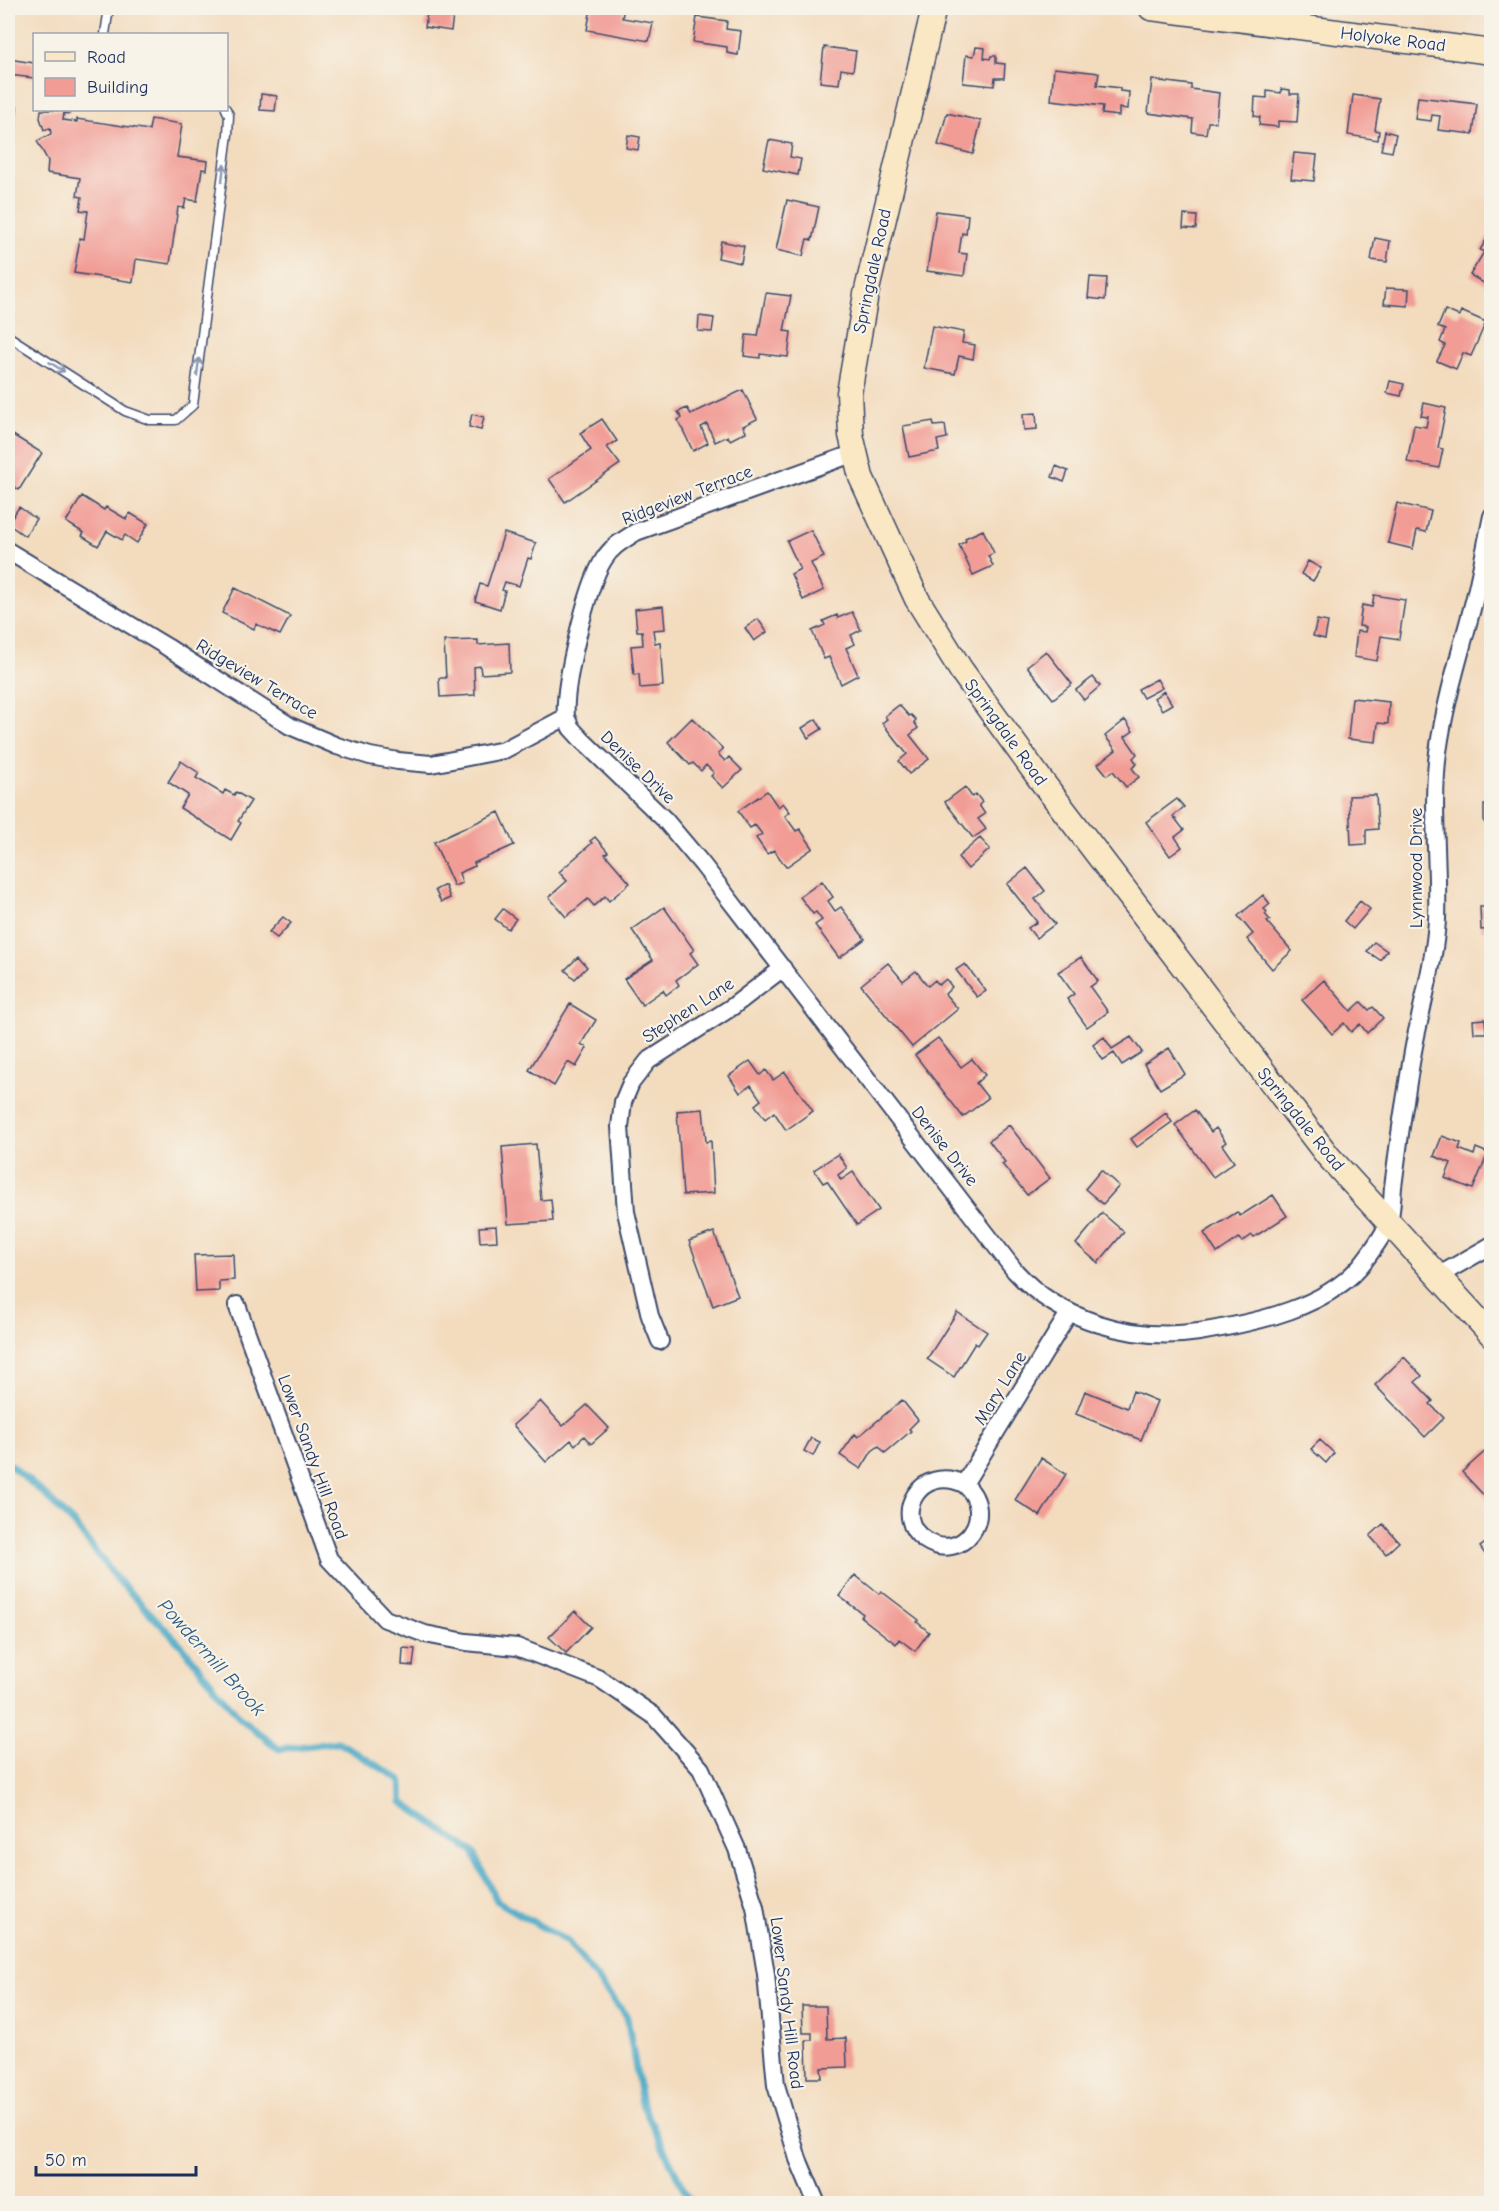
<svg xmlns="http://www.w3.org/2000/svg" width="1499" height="2211" font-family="'Comic Neue',sans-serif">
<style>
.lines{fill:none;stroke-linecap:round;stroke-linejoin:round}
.stream{stroke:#46a8c6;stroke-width:7}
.building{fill:#f19c95}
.lane-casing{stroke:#3b496c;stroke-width:11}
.street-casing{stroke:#3b496c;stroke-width:20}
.secondary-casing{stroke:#3b496c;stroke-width:27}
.lane{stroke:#fff;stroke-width:8}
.street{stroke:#fff;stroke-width:16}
.secondary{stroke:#fae7c3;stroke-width:24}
.oneway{stroke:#8d97ae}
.labels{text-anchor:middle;stroke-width:4.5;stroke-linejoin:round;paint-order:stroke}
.street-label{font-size:18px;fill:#1b2f5e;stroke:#f7f3e8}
.water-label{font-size:20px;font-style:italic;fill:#2a5982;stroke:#f7f3e8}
</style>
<rect width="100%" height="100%" fill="#f7f3e8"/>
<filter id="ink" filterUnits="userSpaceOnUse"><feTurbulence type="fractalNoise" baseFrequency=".0167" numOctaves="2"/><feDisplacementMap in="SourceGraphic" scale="12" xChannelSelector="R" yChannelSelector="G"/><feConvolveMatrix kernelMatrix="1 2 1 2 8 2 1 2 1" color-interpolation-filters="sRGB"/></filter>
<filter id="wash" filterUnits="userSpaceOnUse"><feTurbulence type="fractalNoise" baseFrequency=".008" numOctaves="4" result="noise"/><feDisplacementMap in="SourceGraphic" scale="24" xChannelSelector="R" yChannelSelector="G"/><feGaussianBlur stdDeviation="1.35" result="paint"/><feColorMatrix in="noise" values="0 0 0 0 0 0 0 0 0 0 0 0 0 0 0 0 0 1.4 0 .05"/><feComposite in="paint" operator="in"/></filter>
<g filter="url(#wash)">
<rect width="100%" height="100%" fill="#f3dbbe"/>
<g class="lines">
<path class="stream" d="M8 1463 43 1493 75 1525 117 1579 181 1645 240 1718 279 1749 338 1742 401 1780 402 1802 473 1852 497 1901 568 1942 627 2017 642 2104 691 2204"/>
</g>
<g id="blocks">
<path class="building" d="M395 8H454L451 31 425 27 427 13Z
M591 8H624L622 18 653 23 649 41 587 30Z
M697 17 727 21 726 29 741 31 738 55 727 53V47L693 42Z
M824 47 856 51 853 71 841 69 839 84 820 82Z
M976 47 985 48 984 58 990 59 991 56H996V63L1005 64 1004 78H995L994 86 963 83 966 55 974 56Z
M8 59 34 63V78L8 75Z
M1054 68 1099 73 1097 85 1120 88V91L1129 92 1128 109 1119 108V116L1102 114 1103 106 1051 100Z
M1152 80 1191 85V89L1219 93 1216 122H1208L1206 134 1192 132 1193 119 1148 113Z
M1281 89 1290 90V94H1299L1297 122 1278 121V127L1259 125 1260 117 1254 116 1255 97 1267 98V91L1281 93Z
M261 94 277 96 275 111 260 110Z
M1353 95 1380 99 1375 130 1379 131 1378 140 1348 135Z
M1418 97 1477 104 1473 134 1438 130 1440 116 1432 115 1431 121 1415 119Z
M8 106 17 107 11 170 8 169Z
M41 110H70L69 114 64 113 63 120 77 122V119L149 130 151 119 182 124 177 157 208 161 207 170 202 169 197 201 186 199 184 208 178 207 170 264 136 259 133 282 74 273 80 238 84 239 88 211 80 210 82 197 77 196 80 178 47 173 48 161 37 141 51 134 50 128 44 130 40 118Z
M947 113 981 121 973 154 938 145Z
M1385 131 1396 134 1392 152 1381 150Z
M628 135 640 137 638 150 626 148Z
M769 140 792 144 790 157 801 159 798 175 763 168Z
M1294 153 1317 155 1314 181 1291 179Z
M787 200 819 207 812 240 807 239 803 256 776 250Z
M936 211 968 215 966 234 962 233 959 253 967 254 964 276 927 271Z
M1184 215 1197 216 1196 229 1183 228Z
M1489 235 1492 237V288L1470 275 1484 252 1480 250Z
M1375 238 1390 241 1387 262 1371 260Z
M721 241 744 246 741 263 718 258Z
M1090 277 1107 278 1105 300 1088 298Z
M1386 288 1409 289 1408 306 1384 304Z
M766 293 791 296 784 331 791 332 788 357 760 354V358L744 356 746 335 758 336Z
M1445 310 1459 316 1461 311 1486 322 1471 356 1463 353 1456 369 1437 361 1445 345 1440 342 1445 330 1438 327Z
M699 316 714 318 712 332 698 331Z
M932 326 964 332 962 343 975 345 973 359 959 356 955 374 924 368Z
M1390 381 1404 384 1401 396 1387 393Z
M743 390 757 419 743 426 746 432 730 440 728 436 715 442 707 424 701 427 708 443 693 451 678 420 682 418 678 412 687 408 691 414Z
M1424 403 1446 408 1438 448 1443 449 1439 468 1407 462 1414 425 1426 427 1428 417 1421 416Z
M1036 413 1037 429 1024 430 1023 414Z
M472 414 484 417 481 430 469 427Z
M602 419 617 441 607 447 620 464 565 502 549 479 591 450 580 433Z
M933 421 934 426 945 425 947 438 937 440 939 451 909 457 903 426Z
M8 432 42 453 19 490 8 483Z
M1056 466 1068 471 1064 482 1052 477Z
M82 496 104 510 106 507 126 519 130 513 148 524 137 543 125 535 122 540 107 531 98 546 82 536 84 533 66 522Z
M1397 503 1431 511 1426 532 1417 530 1413 549 1388 543Z
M19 507 36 519 25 536 8 524Z
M811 530 824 557 811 563 824 590 803 600 791 574 800 569 787 541Z
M983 530 994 553 988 556 993 566 973 575 959 545 966 541 965 538Z
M504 533 536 543 531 559 528 558 519 586 505 582 502 590 505 591 500 609 475 601 480 584 487 586Z
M1308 561 1321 568 1313 581 1301 574Z
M235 588 290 616 280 635 256 624 254 629 222 613Z
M1374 595 1405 600 1399 639 1381 636 1377 661 1354 657 1357 631 1365 632 1366 627 1359 626 1362 605 1372 607Z
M663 606 665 629 653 630 655 643 660 642 663 686 640 688 639 674 634 675 631 646 643 645 642 631H637L635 609Z
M852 612 861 630 851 635 855 644 846 648 858 675 841 684 829 657 824 659 812 631 825 625 823 621 837 615 838 618Z
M758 619 767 632 754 641 745 628Z
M1317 620 1328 622 1325 639 1313 636Z
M478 640V645L509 643 510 672 481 674 480 666 474 667 475 695 440 697 439 678H446L444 641Z
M1046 651 1072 684 1053 699 1027 666Z
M1093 677 1100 686 1084 700 1076 690Z
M1157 679 1162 688 1143 698 1138 689Z
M1164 691 1172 704 1162 710 1154 698Z
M1352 698 1389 702 1388 724 1378 723 1376 742 1348 739Z
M899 705 909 716 911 715 916 720 914 722 918 728 910 735 929 759 909 774 899 761 907 754 882 723 887 719 885 716Z
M692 718 723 749 718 754 725 761 729 757 742 770 723 788 711 776 714 773 706 765 701 771 693 763 690 765 668 742Z
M816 719 822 729 808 738 802 728Z
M1125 720 1133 731 1125 737 1137 754 1133 758 1137 764 1132 768 1139 777 1126 787 1113 771 1107 775 1098 764 1116 750 1105 736Z
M181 761 199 773 196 778 223 794 225 790 234 795 236 792 251 801 238 821 241 823 231 840 180 808 188 795 168 782Z
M1488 773H1492V843H1489L1488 822H1484V805H1489Z
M965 787 972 797 976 794 982 802 979 805 985 814 978 819 986 829 973 838 945 802Z
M767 791 778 807 783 803 790 812 785 816 796 831 800 829 813 848 786 867 774 850 767 854 756 838 762 834 755 825 750 828 738 811Z
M1376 795 1378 829 1366 830V844L1351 845 1349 796Z
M1177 799 1184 807 1173 816 1184 830 1175 837 1182 847 1170 856 1146 822Z
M499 812 514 845 474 863 475 866 459 873 462 883 454 886 434 842Z
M595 837 608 852 605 854 630 883 609 901 605 896 594 906 588 899 566 917 549 897 567 881 559 872 592 843 590 841Z
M980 838 990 849 968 869 958 857Z
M1027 868 1045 891 1035 899 1055 924 1036 938 1028 928 1037 922 1007 884Z
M822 881 833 897 828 901 835 911 841 907 865 939 839 958 815 925 822 920 816 912 813 914 800 897Z
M445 885 450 898 441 902 435 890Z
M1487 889H1492V929L1481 930 1480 907H1487Z
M1263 895 1270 904 1264 909 1267 912 1265 914 1270 920 1267 922 1292 951 1272 969 1247 939 1253 934 1238 916Z
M1360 901 1370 909 1353 929 1344 921Z
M664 907 694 950 690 953 698 964 676 980 679 985 666 995 663 990 642 1005 624 979 653 960 632 930Z
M503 909 516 919 508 929 495 919Z
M283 917 291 923 277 938 269 932Z
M1374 942 1387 951 1380 960 1367 951Z
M578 957 587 967 575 979 565 970Z
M1081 957 1098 981 1090 987 1108 1012 1087 1027 1067 999 1074 994 1058 972Z
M888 963 903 981 916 971 928 986 935 980 939 985 946 979 952 987 945 994 958 1009 912 1047 861 985Z
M965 964 986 991 977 997 956 970Z
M1324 980 1351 1011 1361 1002 1369 1010 1373 1007 1383 1018 1367 1033 1360 1024 1351 1032 1344 1023 1332 1034 1302 1000Z
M570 1004 596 1020 581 1044 587 1048 576 1067 568 1062 554 1086 529 1070Z
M1485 1019 1486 1033H1474L1473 1020Z
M1104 1037 1112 1049 1131 1037 1142 1052 1122 1065 1114 1053 1103 1060 1093 1045Z
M938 1038 961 1067 972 1059 985 1075 976 1083 988 1098 963 1117 915 1055Z
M1169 1048 1185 1074 1160 1089 1144 1064Z
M750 1061 760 1075 766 1070 773 1080 785 1072 813 1111 786 1130 774 1112 765 1119 755 1105 761 1100 751 1085 740 1093 729 1076Z
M703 1109 706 1142 711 1141 714 1193 683 1195 677 1111Z
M1195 1110 1211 1132 1216 1128 1226 1142 1222 1145 1234 1162 1213 1177 1175 1125Z
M1166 1113 1172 1122 1137 1147 1131 1139Z
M1009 1125 1050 1178 1027 1195 1002 1164 1005 1162 989 1141Z
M1442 1136 1461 1143 1459 1149 1474 1155 1476 1148 1488 1153 1473 1189 1445 1178 1451 1163 1434 1156Z
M536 1144 541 1200 551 1199 553 1221 508 1224 502 1147Z
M838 1154 847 1168 838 1175 841 1180 853 1172 879 1210 857 1225 827 1181 823 1183 814 1170Z
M1101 1170 1119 1186 1103 1204 1085 1189Z
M1273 1195 1287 1216 1254 1237 1252 1235 1242 1242 1239 1238 1217 1253 1204 1233 1237 1212 1240 1216Z
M1102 1213 1124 1232 1098 1263 1076 1244Z
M496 1226 497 1241 480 1242 479 1227Z
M714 1232 738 1296 713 1306 689 1241Z
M233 1254 234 1280 219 1281V1291L196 1292 194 1255Z
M957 1312 987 1332 978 1345 975 1343 954 1377 927 1359Z
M1404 1357 1422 1376 1415 1382 1433 1401 1430 1404 1444 1418 1425 1437 1375 1385Z
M1085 1391 1127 1408 1133 1391 1157 1401 1141 1440 1076 1414Z
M902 1400 918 1420 909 1429 911 1431 885 1453 879 1446 872 1451 861 1469 840 1455 855 1434 858 1437Z
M540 1401 563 1426 587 1405 609 1428 591 1444 584 1436 575 1445 571 1440 546 1462 513 1425Z
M811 1438 820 1442 813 1456 804 1451Z
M1320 1440 1334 1453 1326 1463 1311 1449Z
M1489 1448 1492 1451V1504L1462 1472Z
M1041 1458 1066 1474 1040 1516 1015 1500Z
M1383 1524 1399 1542 1386 1554 1370 1536Z
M1492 1538V1553L1487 1557 1480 1547Z
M855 1575 879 1594 881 1591 919 1620 917 1622 929 1632 915 1651 899 1639 896 1644 861 1617 863 1614 839 1596Z
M575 1611 591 1627 566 1653 549 1637Z
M403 1648 415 1649 413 1666 402 1665Z
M802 2006H826L827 2039 846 2038 847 2067 821 2068 822 2078H807L806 2040H812V2033H803Z"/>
</g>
</g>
<g filter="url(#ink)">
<use href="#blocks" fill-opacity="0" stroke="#3b496c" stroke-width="1.5"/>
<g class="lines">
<g class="lane-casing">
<path id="lane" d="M105 34 109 8
M8 336 125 411 150 420H176L193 405 228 134 229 115 226 109"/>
</g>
<g class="street-casing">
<path id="street" d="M8 551 167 647 290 726 337 746 370 756 398 761 431 764 463 758 504 750 566 717C563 686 587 585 604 559 612 546 624 540 636 532L855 453
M566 717 571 728 582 740 665 820 702 864 1015 1271C1060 1321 1133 1342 1199 1332 1254 1323 1330 1308 1365 1260 1373 1249 1385 1234 1389 1221 1392 1211 1392 1198 1393 1187 1397 1158 1400 1130 1405 1101 1409 1077 1412 1052 1418 1027 1425 992 1435 956 1437 920 1439 864 1431 808 1438 752 1445 701 1461 651 1474 601 1481 573 1486 544 1492 516
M1438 1276 1492 1245
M237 1305 329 1559 385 1619 425 1634 466 1642 517 1647 600 1679 653 1715 701 1769 737 1849 755 1907 766 1974 776 2085 798 2159 817 2204
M660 1341 650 1316 626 1212 620 1127 623 1102 631 1083 648 1061 732 1007 783 968
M964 1484C999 1514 962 1565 925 1540 890 1517 920 1463 964 1484L1069 1313"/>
</g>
<g class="secondary-casing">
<path id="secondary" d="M934 8 866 294 849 393 851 435 861 477 917 599 961 670 1040 779 1328 1156 1492 1335
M1151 8 1492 52"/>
</g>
<use href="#lane" class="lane"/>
<use href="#street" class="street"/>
<use href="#secondary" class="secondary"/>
</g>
<defs><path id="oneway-shaft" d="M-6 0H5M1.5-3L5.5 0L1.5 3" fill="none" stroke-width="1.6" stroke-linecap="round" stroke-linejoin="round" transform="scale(1.5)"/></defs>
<g class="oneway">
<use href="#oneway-shaft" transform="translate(223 173) rotate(-83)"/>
<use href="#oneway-shaft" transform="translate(57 367) rotate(32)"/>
<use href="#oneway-shaft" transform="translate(198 367) rotate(-83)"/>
</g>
</g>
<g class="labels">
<g class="street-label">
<text transform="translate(1393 39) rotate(7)" y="6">Holyoke Road</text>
<text transform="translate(872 271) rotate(-78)" y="6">Springdale Road</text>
<text transform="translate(687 495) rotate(-21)" y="6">Ridgeview Terrace</text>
<text transform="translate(257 679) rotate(31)" y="6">Ridgeview Terrace</text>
<text transform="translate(1006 732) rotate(54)" y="6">Springdale Road</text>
<text transform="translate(638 767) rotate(44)" y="6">Denise Drive</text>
<text transform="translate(1416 868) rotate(-90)" y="6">Lynnwood Drive</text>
<text transform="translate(688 1010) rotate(-33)" y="6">Stephen Lane</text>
<text transform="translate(1301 1119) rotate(51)" y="6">Springdale Road</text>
<text transform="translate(945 1146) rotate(52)" y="6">Denise Drive</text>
<text transform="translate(1000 1388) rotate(-58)" y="6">Mary Lane</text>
<text transform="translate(313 1457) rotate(70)" y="6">Lower Sandy Hill Road</text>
<text transform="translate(787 2003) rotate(83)" y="6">Lower Sandy Hill Road</text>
</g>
<g class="water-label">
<text transform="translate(212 1657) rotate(48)" y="7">Powdermill Brook</text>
</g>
</g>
<rect width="1499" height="2211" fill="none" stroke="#f7f3e8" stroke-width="30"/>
<rect x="33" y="33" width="195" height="78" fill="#f7f3e8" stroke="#9fa5b1" stroke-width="1.5"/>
<rect x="45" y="52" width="30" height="9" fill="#fae7c3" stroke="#9fa5b1" stroke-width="1.5"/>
<text x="87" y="63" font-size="18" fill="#1b2f5e">Road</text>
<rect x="45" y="78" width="30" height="18" fill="#f19c95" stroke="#9fa5b1" stroke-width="1.5"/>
<text x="87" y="93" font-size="18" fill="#1b2f5e">Building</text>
<path d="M36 2166v9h160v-9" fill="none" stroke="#1b2f5e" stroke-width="3"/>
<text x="45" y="2166" font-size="18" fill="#1b2f5e" stroke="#f7f3e8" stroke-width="4.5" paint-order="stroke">50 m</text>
</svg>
